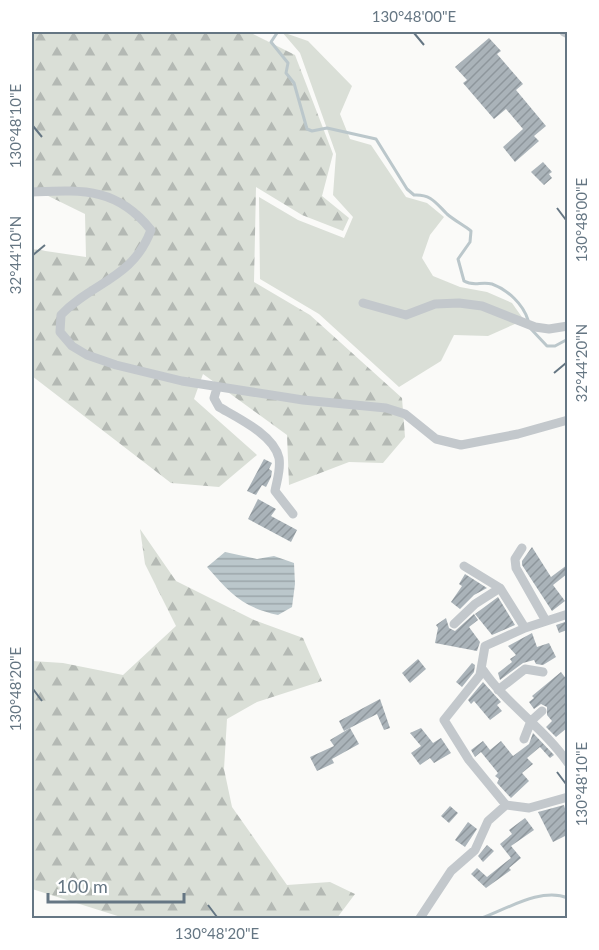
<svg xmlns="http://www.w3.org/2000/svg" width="599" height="950" font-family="Lato,sans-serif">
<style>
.grass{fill:#dadfd7}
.forest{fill:url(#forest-firs)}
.water{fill:url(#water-rules)}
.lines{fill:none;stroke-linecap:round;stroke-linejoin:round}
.stream{stroke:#bbc7cb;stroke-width:3}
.building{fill:url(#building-hatch)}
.minor{stroke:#c3c8cc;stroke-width:9}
.ticks{fill:none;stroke:#657683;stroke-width:2}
.neatline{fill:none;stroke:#657683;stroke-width:2}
.ticks-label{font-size:15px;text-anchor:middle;fill:#657683}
</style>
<defs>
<pattern id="forest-firs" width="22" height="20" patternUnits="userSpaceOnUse" patternTransform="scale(1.5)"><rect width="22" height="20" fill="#dadfd7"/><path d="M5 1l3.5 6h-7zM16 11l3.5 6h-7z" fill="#b4b9b4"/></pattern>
<pattern id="water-rules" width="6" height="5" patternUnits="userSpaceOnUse" patternTransform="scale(1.5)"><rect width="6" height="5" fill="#bbc7cb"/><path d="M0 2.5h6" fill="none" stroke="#9ca6aa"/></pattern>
<pattern id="building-hatch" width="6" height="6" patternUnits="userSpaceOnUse" patternTransform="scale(1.5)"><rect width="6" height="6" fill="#aab3b9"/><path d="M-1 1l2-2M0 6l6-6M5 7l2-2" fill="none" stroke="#8e969c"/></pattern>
</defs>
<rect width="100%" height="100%" fill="#fafaf8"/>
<path class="grass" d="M282 32 308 41 352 86 340 114 350 139 371 145 406 197 427 203 444 217 430 235 422 258 433 276 460 287 487 292 512 303 524 320 488 336 454 335 441 361 399 387 319 314 260 279 259 197 298 220 344 238 353 217 333 195 336 154 300 53Z"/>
<path class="forest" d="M32 32H249L295 55 333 154 322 196 349 218 343 231 302 215 256 187 254 282 310 315 402 398 405 437 383 463 349 462 289 485 287 435 203 374 194 399 257 455 219 487 171 483 32 376V249L86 257 85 214 32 188Z
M140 529 176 581 254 620 303 638 322 681 257 702 227 719 224 769 232 807 287 885 330 882 355 894 337 918H124L32 889V661L63 663 123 675 176 626 145 564Z"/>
<path class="water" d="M225 552 257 559 274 556 294 563 295 584 292 607 278 615C242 607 231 594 207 567Z"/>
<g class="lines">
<path class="stream" d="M275 32 277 33 271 42 288 63 286 73 294 83 307 129 312 131 327 128 376 139 407 189 414 195C431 194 436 203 447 214 454 220 463 225 471 231L470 242 458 259 464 281C474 287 481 281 492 284 508 290 523 304 528 320
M531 329 547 346H555L568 339
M482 918C507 909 541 887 568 898"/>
</g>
<path class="building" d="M489 38 501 51 497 54 523 84 516 90 546 126 534 136 539 141 515 162 503 147 523 129 506 109 494 119 463 83 467 80 455 67Z
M543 162 552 172 549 174 552 178 544 185 531 172Z
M264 459 272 463 269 469 272 471 271 477 266 487 262 485 256 495 247 491Z
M258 499 276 509 271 516 297 530 291 542 248 519Z
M532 547 551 577 567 565V574L553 585 565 601 552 611 522 565V561Z
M465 574 487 588 474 595 460 609 451 602 462 586 459 584Z
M498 597 515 625 492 635 475 614Z
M474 614 478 620 469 627 480 642 477 651 435 643 438 628 436 625 446 618 449 628 455 631Z
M565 622 567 630 559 633 556 625Z
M532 633 537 647 549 643 556 657 543 665 536 664 534 660 523 663 500 680 498 673 512 662 510 659 516 655 508 646Z
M418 659 426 669 410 683 402 673Z
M472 663 475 665 474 672 462 687 456 682Z
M561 672 567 680V728L556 737 546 727 552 721 547 715V707L541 704 534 709 529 702 534 698 532 696Z
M483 682 501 702 497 705 502 711 490 720 474 701 471 704 468 700Z
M380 699 390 728 384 730 377 714 344 731 339 721Z
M350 728 359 744 332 759 334 763 317 771 310 757 334 746 330 740Z
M421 728 433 743 441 738 451 753 434 763 430 758 420 765 411 753 421 746 410 733Z
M533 733 554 755 550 758 540 747 527 758 533 764 522 773 529 781 511 798 497 783 499 779 495 776 498 773 481 752 475 757 471 750 483 741 490 750 501 741 513 756 529 744Z
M564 805 567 816V835L553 842 538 812Z
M450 806 458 813 449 823 441 816Z
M525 818 534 830 511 846 521 858 509 868 511 870 486 888 471 874 477 868 487 877 511 858 500 844 512 834 509 830Z
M468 822 477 829 465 847 455 840Z
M487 845 494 851 483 862 478 856Z"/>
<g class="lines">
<path class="minor" d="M564 32 568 34
M32 192C82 190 117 187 151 230 133 279 92 282 61 315L60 332 72 346 87 355 116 365 182 381 303 400 386 408 405 414 436 439 461 445 518 434 568 420
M363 303 406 315 435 304 459 303 482 306 535 327 549 329 568 326
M217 388 214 398 219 407C238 418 274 435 279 458 281 469 277 480 275 491L293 514
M522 548 515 559 516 568 546 621
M464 566 500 588 525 628
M568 614 525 628 485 646 480 675 444 720 469 760 506 805 529 808 568 797
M454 624 475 604 500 588
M483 670C507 705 544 728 568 763
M498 690 525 669 543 672
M524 739 531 721 542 711
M420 918 451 871 475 850 488 821 506 805"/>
</g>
<path class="ticks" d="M414 33 424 45M33 126 42 137M557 208 566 220M33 255 45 245M554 373 566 363M33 689 42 701M557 772 566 784M208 905 217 917"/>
<rect width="599" height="950" fill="none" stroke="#ffffff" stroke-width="66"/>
<path d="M48 893v9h136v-9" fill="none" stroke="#657683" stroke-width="3"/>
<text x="57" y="893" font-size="18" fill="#657683" stroke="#ffffff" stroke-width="4.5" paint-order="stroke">100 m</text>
<rect x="33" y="33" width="533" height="884" class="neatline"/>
<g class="ticks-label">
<text x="414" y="22">130°48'00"E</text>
<text transform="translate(16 126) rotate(-90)" y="5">130°48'10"E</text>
<text transform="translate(582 220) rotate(-90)" y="5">130°48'00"E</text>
<text transform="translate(16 255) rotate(-90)" y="5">32°44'10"N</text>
<text transform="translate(582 363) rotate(-90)" y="5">32°44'20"N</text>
<text transform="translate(16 689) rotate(-90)" y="5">130°48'20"E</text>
<text transform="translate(582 784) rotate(-90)" y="5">130°48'10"E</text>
<text x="217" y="939">130°48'20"E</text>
</g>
</svg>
